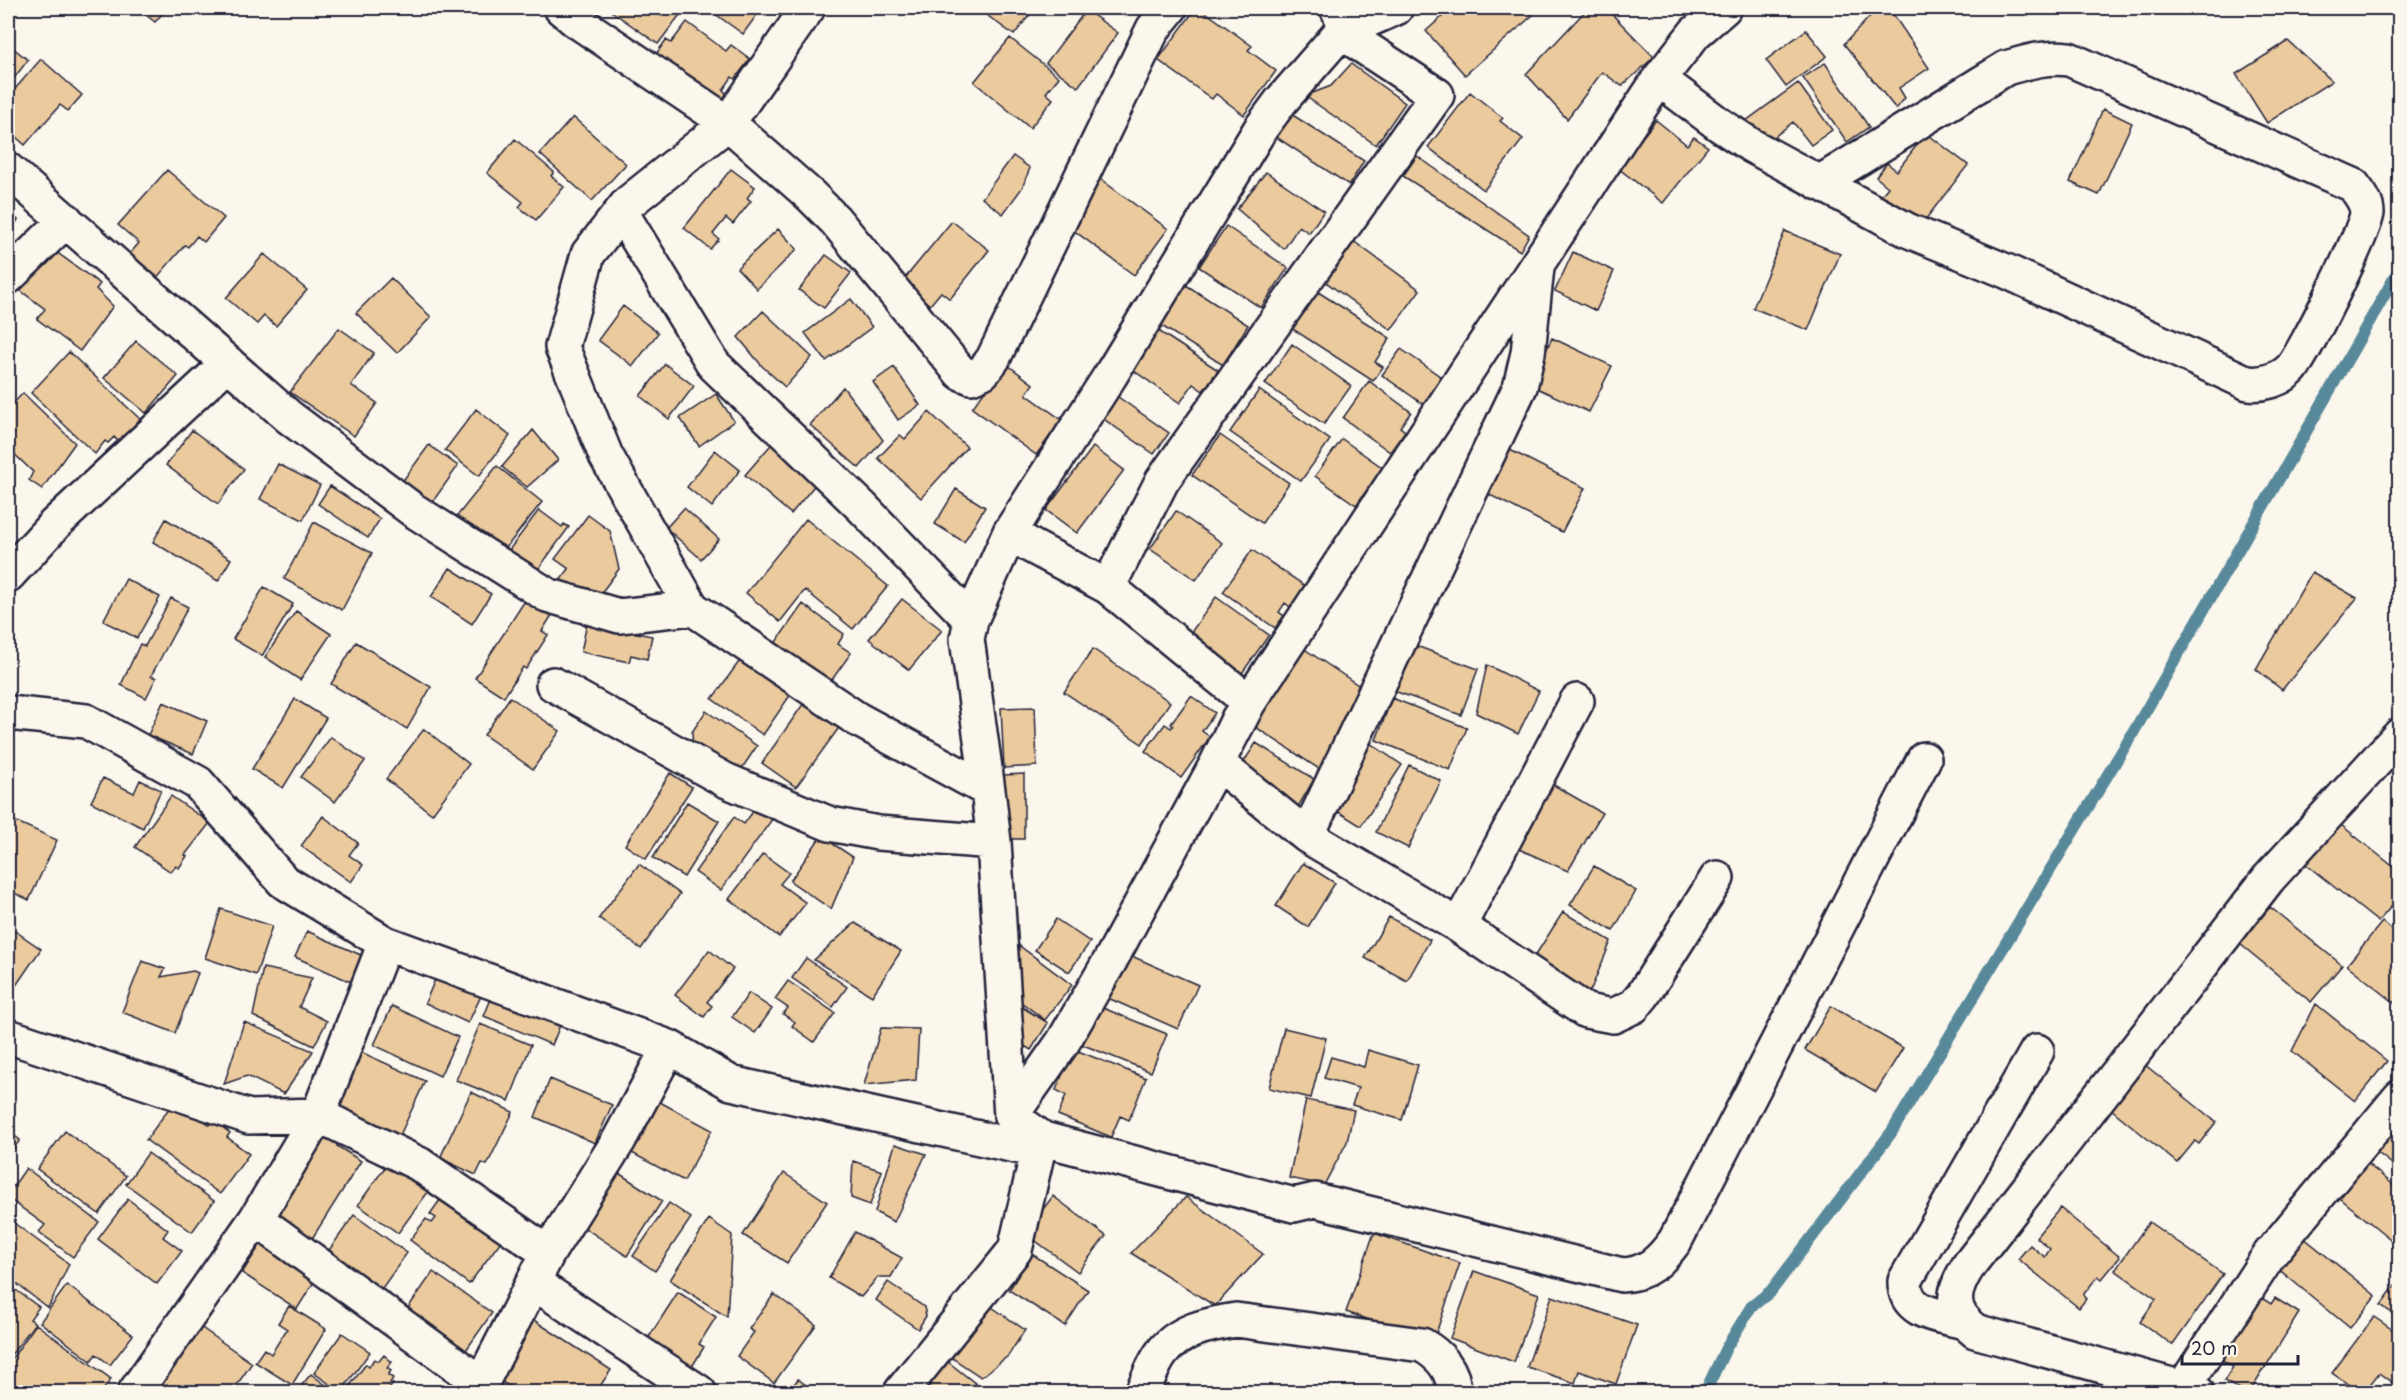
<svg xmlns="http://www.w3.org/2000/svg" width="2407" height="1400" font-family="'Playpen Sans',sans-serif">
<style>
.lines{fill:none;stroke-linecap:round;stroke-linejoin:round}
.stream{stroke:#59899a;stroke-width:12}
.building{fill:#ebca9d;stroke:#22223b;stroke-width:1.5}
.minor-casing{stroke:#22223b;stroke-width:38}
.minor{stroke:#fbf7ec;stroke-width:33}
</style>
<rect width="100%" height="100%" fill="#fbf7ec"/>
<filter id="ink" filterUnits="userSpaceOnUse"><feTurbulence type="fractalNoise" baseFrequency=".0167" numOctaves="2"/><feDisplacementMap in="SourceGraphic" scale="12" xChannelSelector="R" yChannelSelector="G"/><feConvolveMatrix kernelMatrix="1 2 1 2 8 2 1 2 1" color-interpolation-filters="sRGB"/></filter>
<g filter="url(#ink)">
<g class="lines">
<path class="stream" d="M1705 1392 1726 1348 1751 1307 1771 1291 1891 1133 2133 733 2400 268"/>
</g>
<path class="building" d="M137 8H167L155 22Z
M607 8H685L658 44Z
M707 8H771L766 13 761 9 743 34Z
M977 8H1035L1014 35Z
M1196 8H1200L1252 46 1248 50 1276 71 1244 115 1216 94 1212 99 1158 60Z
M1452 8H1526L1533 15 1465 75 1426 31Z
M1588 8H1606L1654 57 1622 86 1602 72 1567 119 1526 74Z
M1878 8H1889L1929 68 1899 88 1905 98 1896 109 1844 44Z
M1086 10 1118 33 1078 87 1046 63Z
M687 22 726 51 731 45 750 59 735 79 732 77 723 90 728 95 717 109 651 61 666 40 671 43Z
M1806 30 1827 56 1786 87 1766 60Z
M1010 38 1059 77 1046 93 1053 99 1030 128 974 82Z
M2288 41 2332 81 2267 123 2236 74Z
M8 44 28 60 8 86Z
M41 59 82 95 68 111 60 105 25 145 8 130V97Z
M1825 63 1869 127 1847 142 1803 78Z
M1351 64 1405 103 1376 145 1305 96 1331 86Z
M1798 83 1832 130 1811 145 1793 122 1764 145 1746 121Z
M1470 92 1503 118 1500 121 1523 139 1484 190 1428 147Z
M2103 109 2132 123 2099 195 2070 182Z
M1285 110 1364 161 1349 185 1270 133Z
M573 117 626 164 592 201 540 154Z
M1656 120 1687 145 1694 137 1708 147 1663 203 1618 168Z
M1926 133 1968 165 1918 229 1880 197 1888 187 1876 177 1887 163 1897 171Z
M515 139 554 172 551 176 564 187 536 220 519 207 523 202 487 173Z
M1013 156 1030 168 1022 188 1003 214 982 198Z
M1417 156 1529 235 1520 251 1403 176Z
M731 169 755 187 747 198 751 201 733 224 726 218 713 234 719 239 710 249 684 228Z
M167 170 224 218 204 242 197 236 188 247 185 245 154 281 126 258 139 243 118 225Z
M1266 172 1324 211 1309 233 1299 226 1284 249 1237 209Z
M1099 178 1168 229 1134 275 1065 224Z
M8 212 18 220 8 234Z
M952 221 989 250 950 299 941 292 930 305 902 282Z
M1226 226 1288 268 1261 308 1199 267Z
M778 229 797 249 757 289 737 268Z
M1785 231 1840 254 1808 330 1753 308Z
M1352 240 1420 290 1391 330 1322 279Z
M48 246 100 284 96 289 113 306 80 351 37 319 45 309 17 288Z
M1573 252 1614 271 1596 311 1555 291Z
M264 254 307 290 276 326 264 316 257 324 226 298Z
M826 255 851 273 824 308 799 290Z
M391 278 431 317 397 353 356 313Z
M1183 283 1248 325 1223 365 1157 323Z
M1312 288 1390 338 1375 362 1383 367 1373 381 1288 326Z
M851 299 872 327 826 361 805 333Z
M623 306 658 333 633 366 598 340Z
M763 311 812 357 785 387 762 366 738 337Z
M339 328 374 353 351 385 377 403 354 436 290 392Z
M1157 330 1218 370 1203 391 1193 384 1180 403 1130 368Z
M1552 338 1612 366 1589 412 1530 385Z
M136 341 178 376 146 413 104 378Z
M1292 344 1351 386 1324 424 1265 384Z
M1401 349 1447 381 1427 407 1382 375Z
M69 352 140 419 119 442 114 437 108 443 105 441 95 454 31 393Z
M1005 363 1033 384 1026 394 1062 420 1036 455 972 408Z
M665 364 694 386 669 419 640 396Z
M894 367 920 405 898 420 873 382Z
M1369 381 1411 412 1400 427 1405 431 1390 452 1343 418Z
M843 387 883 440 859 468 810 425Z
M1259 390 1330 440 1301 481 1230 432Z
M1111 392 1169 433 1154 454 1095 413Z
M23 393 75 443 42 489 29 480 33 472 8 448V409Z
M716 394 734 421 699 446 680 418Z
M476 409 510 436 479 476 445 450Z
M929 412 967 447 921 498 878 458 900 435 905 439Z
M192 430 244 469 218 504 166 465Z
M533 430 558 460 527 487 502 467Z
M1220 435 1289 483 1262 523 1192 475Z
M1342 439 1383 468 1356 505 1315 476Z
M775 440 818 481 791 514 745 475Z
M429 445 458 466 426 511 396 490Z
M1093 447 1124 470 1077 533 1046 510Z
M1508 449 1585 488 1562 532 1486 493Z
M715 450 740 470 712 507 687 487Z
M278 464 320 485 303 520 260 499Z
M497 466 542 502 501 554 450 525Z
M330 486 380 519 368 538 318 504Z
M956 489 985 507 964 542 935 524Z
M684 508 719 539 701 559 666 528Z
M539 510 562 527 564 524 569 527 534 575 506 554Z
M1176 511 1222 543 1196 580 1150 549Z
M588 515 610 531 619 569 592 605 559 582 569 569 555 559Z
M166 519 231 559 218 581 153 542Z
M806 519 888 586 853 629 805 590 780 622 746 593Z
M314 522 372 553 342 610 284 579Z
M1252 550 1305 586 1290 607 1285 603 1279 612 1284 616 1275 628 1223 592Z
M450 568 491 594 472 624 431 597Z
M2312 572 2357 598 2282 690 2256 669Z
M126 579 160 597 137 638 103 621Z
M264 587 293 604 262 656 233 639Z
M1216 597 1269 635 1240 676 1187 638Z
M171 598 188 607 151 676 156 678 146 698 121 685 140 644 145 646Z
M526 599 552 615 542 631 548 635 526 669 523 667 504 697 475 678Z
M902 599 942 630 909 670 869 639Z
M803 604 844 634 838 644 851 653 826 688 771 649Z
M296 611 331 634 300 680 265 657Z
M587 623 652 636 647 659 631 655 629 662 581 652Z
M1403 641 1478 669 1461 715 1386 688Z
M356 642 431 687 407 729 331 684Z
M1300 646 1364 689 1322 771 1248 722Z
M1093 649 1170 702 1142 744 1064 692Z
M741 659 791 694 763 735 712 699Z
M1487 665 1539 691 1518 734 1476 713Z
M1191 696 1215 713 1202 731 1210 737 1181 778 1145 751 1165 724 1171 728 1173 726 1171 724Z
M510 697 560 731 533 769 484 735Z
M1392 698 1467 728 1450 770 1376 740Z
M295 699 326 718 283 788 252 769Z
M806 700 841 725 796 787 762 763Z
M163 702 207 721 193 754 148 735Z
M1035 707 1037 766 1004 768 1001 708Z
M706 711 757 746 734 780 693 751 692 732Z
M424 729 469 764 432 814 386 779Z
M331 737 365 761 335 802 301 777Z
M1364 739 1402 765 1361 826 1326 804Z
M1256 743 1314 779 1295 812 1239 769Z
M1409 765 1441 781 1408 848 1376 832Z
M670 773 692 787 646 859 625 845Z
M1024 774V839H1005L1004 775Z
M1540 777 1602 813 1568 871 1510 845Z
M103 778 134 793 140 780 161 790 143 828 91 802Z
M171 796 210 823 185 855 187 856 179 868 176 866 171 872 135 847Z
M687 802 719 821 684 877 653 858Z
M757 806 773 818 721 890 695 872 734 817 744 824Z
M323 816 358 843 349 855 363 865 351 882 301 846Z
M8 818 57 840 29 900 8 890Z
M2336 821 2400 872V896L2378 922 2303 862Z
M821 836 853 857 831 909 790 881Z
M763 854 789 873 780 884 806 903 779 937 729 899Z
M1303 863 1335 883 1308 927 1276 906Z
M639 864 680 894 641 949 599 918Z
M1594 866 1636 891 1613 931 1570 905Z
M2270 907 2342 965 2311 1002 2240 944Z
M221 909 272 926 256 975 205 958Z
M1563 912 1611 941 1589 994 1533 959Z
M1389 917 1430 940 1407 981 1365 958Z
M1056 919 1090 942 1069 972 1035 950Z
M2382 922 2400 936V1007L2347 965Z
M855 923 901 951 872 996 814 960Z
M8 926 41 949 8 997Z
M307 931 363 956 351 982 295 957Z
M1009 938 1072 985 1045 1020 1017 999Z
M709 950 733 969 707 1002 712 1006 704 1017 675 995Z
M1127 954 1198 985 1178 1029 1108 998Z
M806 958 847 987 833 1007 792 978Z
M142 961 165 969 161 977 193 971 198 973 175 1033 122 1012Z
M263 968 312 978 299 1007 327 1021 314 1046 253 1016Z
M437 975 481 996 468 1023 425 1003Z
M788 981 835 1013 814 1042 792 1026 795 1022 783 1014 788 1008 775 999Z
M749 993 772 1009 755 1033 732 1017Z
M493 994 561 1023 552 1045 484 1016Z
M1014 1002 1048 1023 1031 1050 1016 1041Z
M1093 1004 1167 1034 1151 1072 1076 1042Z
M2316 1004 2387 1061 2355 1101 2292 1051Z
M392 1006 458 1037 440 1076 374 1045Z
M1831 1006 1903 1048 1876 1092 1805 1050Z
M244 1022 313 1051 284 1094 247 1076 224 1084Z
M480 1024 531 1045 509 1101 456 1080Z
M881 1028 919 1029 916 1080 864 1085Z
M1284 1028 1326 1038 1311 1098 1269 1088Z
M352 1048 425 1081 400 1135 327 1102Z
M1073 1049 1146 1078 1129 1120 1120 1116 1111 1137 1058 1115 1066 1095 1056 1090Z
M1368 1050 1418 1065 1402 1120 1352 1105 1358 1088 1324 1078 1331 1057 1364 1067Z
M2139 1060 2216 1122 2199 1144 2195 1141 2177 1163 2111 1109 2133 1082 2126 1076Z
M550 1079 612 1105 595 1143 535 1117Z
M471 1092 513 1112 487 1165 482 1163 476 1175 440 1158Z
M175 1100 210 1125 213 1120 230 1133 227 1137 249 1154 220 1194 146 1140Z
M1306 1100 1354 1110 1347 1142 1324 1185 1289 1178Z
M658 1101 712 1130 684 1181 630 1152Z
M2400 1117V1170L2370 1147Z
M8 1131 20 1140 8 1157Z
M65 1131 126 1176 99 1214 37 1169Z
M323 1133 336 1142 337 1146 361 1161 308 1245 268 1219Z
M895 1144 926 1154 894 1222 875 1212Z
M148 1153 214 1201 192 1232 126 1184Z
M390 1160 431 1188 398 1233 358 1205Z
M853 1161 882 1171 870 1205 851 1198Z
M2364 1161 2400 1190V1247L2336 1195Z
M26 1168 99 1222 73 1257 39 1232 45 1225 8 1198V1194Z
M617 1172 662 1201 627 1256 582 1226Z
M784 1173 827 1202 787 1263 743 1235Z
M445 1193 504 1237 469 1284 410 1240 426 1219 432 1223 436 1218 430 1214Z
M1053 1196 1106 1236 1078 1272 1025 1233Z
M1186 1197 1263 1254 1215 1306 1131 1253Z
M128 1199 168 1230 163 1237 182 1251 157 1284 98 1239Z
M669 1203 691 1218 655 1271 633 1256Z
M2060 1208 2120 1257 2102 1279 2098 1276 2083 1295 2086 1299 2079 1308 2018 1259 2030 1245 2045 1257 2050 1249 2036 1237Z
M354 1215 407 1253 375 1298 322 1260Z
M709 1219 732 1235 727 1317 670 1280Z
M10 1220 69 1264 48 1308 8 1277V1223Z
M2149 1222 2223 1274 2173 1345 2140 1322 2156 1299 2115 1270Z
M2293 1229 2376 1296 2350 1328 2277 1268Z
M855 1232 902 1258 891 1277H878L861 1297 829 1278Z
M1374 1233 1460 1263 1433 1342 1346 1312Z
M264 1239 319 1274 297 1309 242 1273Z
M1032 1254 1088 1290 1065 1326 1009 1290Z
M1474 1271 1539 1294 1514 1362 1450 1338Z
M433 1272 492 1313 462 1356 403 1315Z
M2399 1280H2400V1319L2381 1305Z
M888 1282 924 1307 926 1316 918 1329 876 1300Z
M67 1285 133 1335 110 1365 96 1354 91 1361 40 1322Z
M16 1290 39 1307 30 1319 35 1323 8 1359V1300Z
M678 1292 716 1317 699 1344 704 1347 690 1370 640 1351Z
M774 1294 816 1325 774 1383 737 1356 754 1332 749 1329Z
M2257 1295 2271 1304 2275 1298 2299 1313 2250 1392H2244L2224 1381 2233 1367 2219 1358Z
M1552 1296 1637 1325 1616 1384 1579 1371 1575 1383 1527 1367Z
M986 1303 1025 1330 1008 1356 981 1377 951 1357Z
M289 1306 326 1329 292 1385 255 1362 264 1349 271 1354 287 1329 278 1323Z
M2374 1317 2400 1335V1392H2390L2395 1385 2379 1373 2364 1392H2359L2332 1373Z
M532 1319 611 1370 596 1392H518L494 1377Z
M36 1324 111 1379 102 1392H8V1364Z
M196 1324 252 1363 232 1392H148Z
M342 1333 370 1352 341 1392 314 1373Z
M384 1355 392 1362 387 1368 391 1371 388 1375 393 1378 390 1383 393 1384 387 1392H345L366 1364 369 1367 374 1359 379 1361Z
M947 1361 976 1384 970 1392H922Z
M311 1374 335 1392H296Z
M798 1379 815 1392H788Z
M640 1384 652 1392H634Z"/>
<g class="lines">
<g class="minor-casing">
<path id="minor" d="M561 8 574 19 728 123 811 196 835 220 961 373 971 377 983 372 993 359 1153 29 1170 8
M808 8 728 123 628 203 588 254 562 347 606 456 692 608 857 719 988 790 994 842 1011 1116 1043 1139 1038 1151 1015 1250 901 1392
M1341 32 1396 8
M1659 79 1720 125 1752 146 1907 230 2006 271 2248 383C2262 385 2280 380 2291 369 2303 356 2366 230 2367 213 2367 202 2359 193 2353 185L2069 59C2046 56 2028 62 2006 68L1819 183
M8 170 289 417 413 510 547 595 619 616 692 608
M621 212 714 365 862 507 971 620
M8 277 66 220
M1010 532 1031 546 1108 587 1249 702 1217 763 1307 836 1459 926 1586 1011 1613 1016 1634 1006 1643 995 1717 878
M8 575 55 524 228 363
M1108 587 1162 481 1437 95 1341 32
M553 684 725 780 830 824 878 833 994 842
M8 713 86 721 198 783 283 881 385 943 669 1047 731 1083 1038 1151
M988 790 967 639 971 620 1010 532 1110 376 1261 128 1281 101 1341 32C1343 23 1342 16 1337 8
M1307 836 1520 387 1528 353 1537 267
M1459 926 1577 701
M8 1036 249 1117 318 1115 419 1164 548 1253
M1011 1116 1063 1042 1110 961 1217 763 1238 719 1659 79 1695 33 1724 8
M1043 1139 1294 1205 1315 1200 1622 1275C1648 1274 1661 1260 1675 1241L1924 759
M256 1219 482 1384
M534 1283 699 1392
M1964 1322C1939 1315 1904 1314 1905 1281L2037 1051
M2183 1388 2270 1254 2400 1097
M135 1392 256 1219 318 1115 385 943
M477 1392 548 1253 619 1140 669 1047
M1142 1392C1148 1380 1153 1365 1161 1354 1178 1330 1210 1324 1236 1320L1422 1345C1440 1355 1454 1371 1454 1392
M2197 1392 1975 1331C1948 1309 1952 1292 1969 1265L2269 878 2400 735"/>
</g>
<use href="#minor" class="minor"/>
</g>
</g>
<rect width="2407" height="1400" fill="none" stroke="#fbf7ec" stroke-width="30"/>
<rect x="15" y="15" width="2377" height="1370" fill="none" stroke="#22223b" stroke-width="2" filter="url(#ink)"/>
<path d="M2182 1355v9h116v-9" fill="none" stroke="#22223b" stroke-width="3"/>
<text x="2191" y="1355" font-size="18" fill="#22223b" stroke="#fbf7ec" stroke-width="4.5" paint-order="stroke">20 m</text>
</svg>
